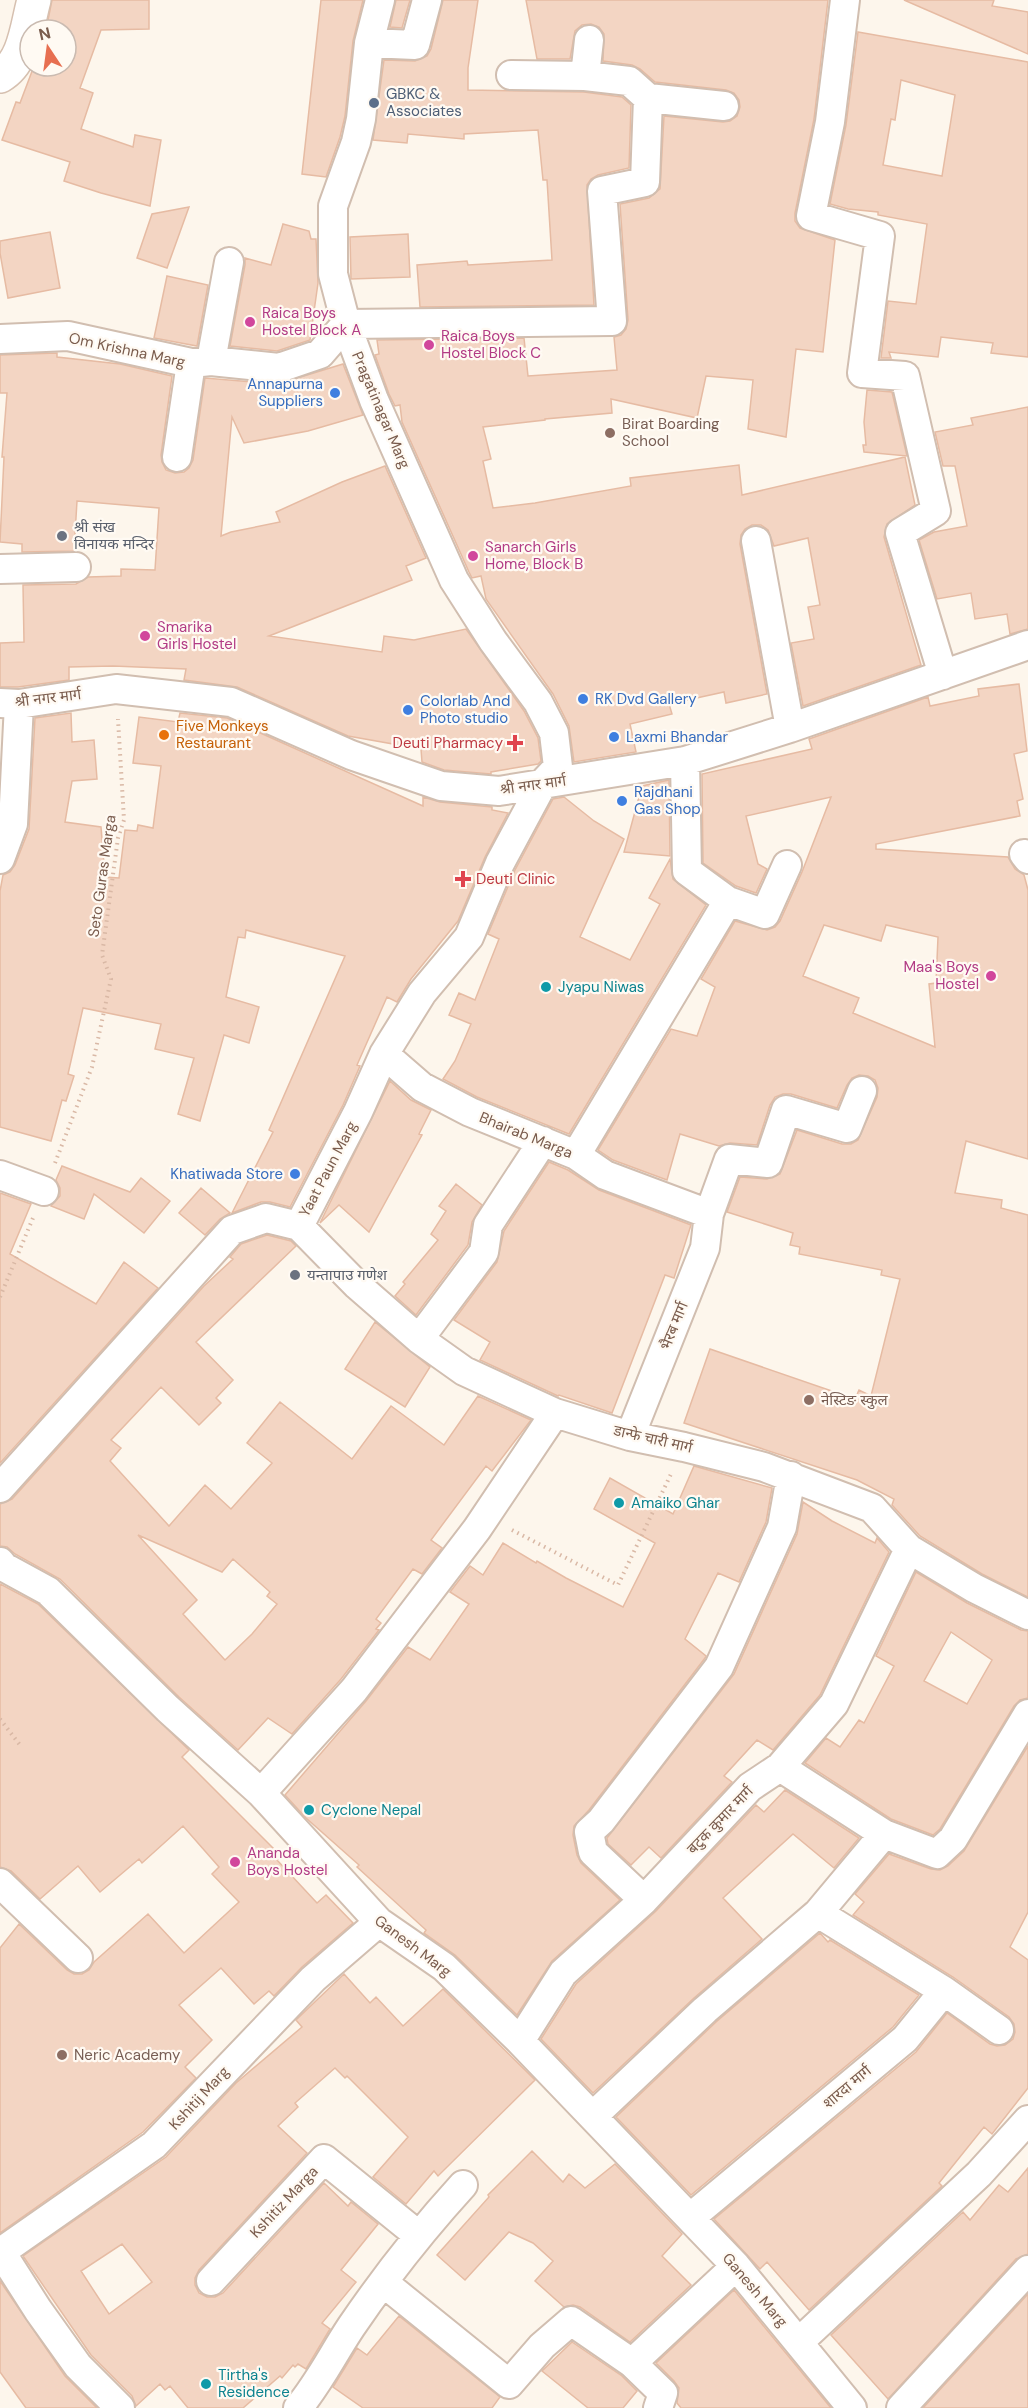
<svg xmlns="http://www.w3.org/2000/svg" width="1028" height="2408" font-family="'DM Sans','Noto Sans Devanagari',sans-serif">
<style>
.building{fill:#f3d5c3;stroke:#e6bba3;stroke-width:1.5;fill-rule:evenodd}
.lines{fill:none;stroke-linecap:round;stroke-linejoin:round}
.street-casing{stroke:#d1beb0;stroke-width:32}
.secondary-casing{stroke:#d6c0b0;stroke-width:36}
.path{stroke:#d9b8a5;stroke-width:4;stroke-dasharray:1.5 4.5;stroke-linecap:butt}
.street{stroke:#fff;stroke-width:28}
.secondary{stroke:#fff;stroke-width:33}
.service-dot{fill:#5c6f8a;stroke:#fffaf3;stroke-width:2}
.hotel-dot{fill:#d1479c;stroke:#fffaf3;stroke-width:2}
.shop-dot{fill:#3f7fe0;stroke:#fffaf3;stroke-width:2}
.education-dot{fill:#8d6e63;stroke:#fffaf3;stroke-width:2}
.worship-dot{fill:#6b7280;stroke:#fffaf3;stroke-width:2}
.food-dot{fill:#e8710a;stroke:#fffaf3;stroke-width:2}
.health-dot{fill:#e0444e;stroke:#fffaf3;stroke-width:2}
.culture-dot{fill:#0f9aa8;stroke:#fffaf3;stroke-width:2}
.labels{text-anchor:middle;stroke-width:4.5;stroke-linejoin:round;paint-order:stroke}
.service-label{font-size:15px;fill:#4e5e75;stroke:#fffaf3;text-anchor:start}
.hotel-label{font-size:15px;fill:#b23c85;stroke:#fffaf3;text-anchor:start}
.street-label{font-size:15px;fill:#7a5c4d;stroke:#fffaf3}
.shop-label{font-size:15px;fill:#366cbe;stroke:#fffaf3;text-anchor:start}
.education-label{font-size:15px;fill:#785e54;stroke:#fffaf3;text-anchor:start}
.worship-label{font-size:15px;fill:#5b616d;stroke:#fffaf3;text-anchor:start}
.food-label{font-size:15px;fill:#c56008;stroke:#fffaf3;text-anchor:start}
.health-label{font-size:15px;fill:#be3a42;stroke:#fffaf3;text-anchor:end}
.culture-label{font-size:15px;fill:#0d838f;stroke:#fffaf3;text-anchor:start}
</style>
<rect width="100%" height="100%" fill="#fdf6ec"/>
<path class="building" d="M52 0H149V29L101 30 80 88 93 93 81 129 133 147 135 135 161 140 150 206 101 193 64 181 70 162 2 140 16 102 20 103 34 66H66V30H46Z
M321 0H363L353 41 345 116 340 137 326 177 302 174Z
M396 0H410L402 28 390 27Z
M443 0H478L468 68V90L584 92 622 97 631 105 629 168 598 175 591 179 587 185 594 305 420 307 417 265 467 261 468 265 552 260 547 180H543L538 130 464 134V139L408 134 407 143 373 140 384 60 415 61 427 56 431 49Z
M526 0H828L814 119 795 213V221L800 228 835 240 823 352 796 349 786 437 748 429 753 380 706 376 697 418 611 399 612 413 545 419V420L483 427 491 459 483 461 493 508 535 503 631 486 630 478 739 465 742 495 905 457 915 505 887 524 884 537 921 665 803 706 791 643 814 639 808 607 820 605 808 538 774 546 768 530 761 525H752L745 529 741 535 740 544 767 694 726 703 724 692 669 704 672 714 630 724 636 752 574 762 569 726 553 694 486 599 481 576 472 578 469 572 402 422 400 405 395 406 389 394 375 355 379 354 377 340 524 338 528 376 617 370 614 337 621 335 626 329 628 320 620 204 649 198 660 189 664 116 723 122 730 121 737 116 740 107 739 100 734 93 726 90 655 82 640 69 632 65 603 61 604 34 599 27 591 24 582 25 575 31 570 59H537Z
M904 0H994L992 6 1028 12V54Z
M858 32 1028 62V357L991 353 993 343 941 337 938 357 889 352 891 358H881L888 301 916 304 927 224 878 215V212L848 209 830 204 846 125ZM901 80 955 95 942 176 883 165 891 119 895 120Z
M189 207 167 268 137 258 152 214Z
M283 224 309 231 311 239H316L318 283 310 340 277 351 230 346 245 265V258L271 265Z
M50 232 60 288 8 298 0 253V241Z
M408 234 410 277 351 279 350 237Z
M167 276 208 285 197 346 154 338Z
M57 353V357L120 364 172 376 161 455 162 462 166 470 175 473 184 472 189 468 193 460 205 378 278 384 343 364 363 415 308 431 244 443 232 417 221 536 231 532 280 522 276 512 342 482 385 466 426 558 406 566 412 580 269 636 382 652 384 636 414 640 466 629 524 711 538 738 541 761 538 764 491 772V774L444 770 422 762 421 749 348 736 237 687 184 680 186 669 113 666 69 667V680L18 687H0V643L24 642 23 585 76 584 88 577 121 576V569L155 570 159 508 77 501 74 551 22 552V544L0 542 4 457H2L7 393H0V355Z
M867 390 892 392 907 456 864 452 863 445H866L864 422Z
M1028 407V629L1010 634 1007 614 975 619 971 593 937 599 919 540 934 532 967 526 955 466H943L935 432 973 425 971 418Z
M1019 684 1027 751 1014 754 1023 799 1017 801 1020 816 876 844V849L1008 857 1015 869 1024 875 1028 890V1159L966 1141 955 1193 1002 1200 1001 1208 1028 1215V1597L982 1574 920 1536 892 1505 894 1499 857 1480 684 1423 710 1349 855 1399 859 1390 871 1396 900 1279 881 1275 882 1270 799 1254 800 1247 790 1245 793 1233 727 1212 740 1177 767 1179 780 1174 797 1130 842 1144H851L858 1140 877 1097 878 1088 875 1080 868 1076 859 1075 852 1078 847 1085 837 1108 791 1094H783L775 1097 770 1105 757 1145 730 1143 719 1146 680 1134 667 1180 613 1160 598 1150 671 1029 697 1036 715 987 701 979 735 921 767 930 775 927 780 921 802 872 831 797 746 816 758 864 767 869 756 893 736 886 703 863 702 774 812 749 809 739 928 697 930 706 979 696 978 689ZM824 925 881 941 886 925 938 937 936 983 929 984 935 1047 853 1013 859 998 803 976Z
M71 713 72 742 94 740 97 779 72 781 65 822 101 827 105 877 119 878 125 830 137 831 138 825 153 828 161 766 133 763 139 717 178 722 180 713 227 718 423 806V797L440 802 492 807V810L508 813 485 857 458 921 411 979 397 1002 387 997 357 1065 360 1066 343 1105 290 1207 270 1202H261L232 1213 273 1132 269 1130 345 956 246 930 245 938 238 937 226 997 259 1007 249 1043 224 1035 200 1121 178 1114 194 1058 155 1049 161 1024 83 1008 68 1074 74 1076 66 1101 62 1100 51 1141 0 1127V891L3 875 10 872 15 865 29 829 35 718Z
M669 780 670 856 624 852 642 786Z
M564 797 594 821 624 839 580 937 630 960 660 904 649 898 670 859 673 879 706 905 569 1134 477 1097 443 1079 455 1061 471 1024 449 1015 459 993 475 1000 499 939 488 934 515 870 553 799Z
M390 1081 411 1100 431 1110 419 1134 422 1135 369 1232 339 1205 320 1223Z
M549 1162 568 1170 599 1190 691 1225 674 1278 665 1275 612 1413 559 1395 558 1396 480 1360 490 1342 454 1320 497 1262 504 1231Z
M62 1166 130 1192 141 1178 170 1201 144 1233 94 1194 84 1219 51 1206 60 1196V1188L56 1180Z
M456 1184 482 1205 472 1222 468 1245 416 1315 395 1296 405 1284 403 1282 438 1240 431 1234 446 1211 439 1206Z
M201 1188 230 1213 220 1219 205 1235 179 1213Z
M0 1193 31 1204 10 1254 96 1304 124 1262 158 1288 0 1463Z
M267 1235 291 1241 296 1246 196 1342 233 1380 216 1398 221 1403 199 1425 161 1387 111 1440 121 1448 110 1461 169 1526 205 1485 231 1509 272 1463 247 1443 280 1402 352 1459 391 1406 444 1445 478 1396 531 1420 492 1471 486 1466 431 1540 442 1548 422 1574 413 1569 376 1619 381 1623 376 1629 379 1630 341 1679 292 1734 268 1718 238 1750 179 1697 60 1579 15 1554 7 1547 0 1546V1504L12 1499 204 1286 233 1259 230 1257 241 1244ZM138 1535 222 1572 233 1559 270 1592 267 1596 277 1604 252 1634 225 1660 183 1614 197 1600Z
M375 1322 430 1367 405 1407 345 1369Z
M694 1466 772 1488 766 1522 739 1582 718 1573 685 1639 706 1656 705 1658 589 1810 574 1826 573 1835 577 1855 581 1863 620 1900 552 1961 517 2015 455 1955 424 1933 426 1930 357 1867 359 1865 306 1818 285 1795 366 1701 408 1647 430 1660 469 1604 450 1592 470 1566 483 1575 503 1543 536 1563 537 1561 566 1578 623 1607 655 1543 594 1509 610 1478 673 1514Z
M803 1502 832 1521 875 1543 877 1538 889 1552 820 1695 773 1750 757 1740 724 1776 732 1782 661 1858 649 1847 631 1865 608 1844 607 1838 734 1674 797 1534Z
M916 1572 967 1603 1021 1630 1028 1631V1698L1020 1700 1014 1706 940 1829 933 1835 891 1819 805 1763 826 1738 840 1747 859 1720 864 1723 894 1666 876 1656ZM951 1632 992 1660 967 1704 924 1681Z
M0 1584 38 1604 189 1750 182 1757 281 1856 277 1860 317 1903 326 1895 353 1923 302 1967 274 1996 269 1991 254 2004 221 1968 179 2005 212 2040 185 2067 196 2078 143 2132 0 2233V1948L19 1924 67 1970 74 1974H82L89 1970 94 1962 148 1914 184 1953 239 1902 212 1874 219 1867 183 1826 142 1863 139 1859 100 1892 78 1866 40 1899 11 1871 0 1867Z
M1028 1746V1912L1010 1947 1028 1960V2088L992 2134 984 2127 939 2183 942 2186 809 2310 767 2262 760 2269 714 2219 916 2052 947 2013 990 2044 997 2046 1005 2045 1013 2039 1015 2032 1014 2024 1009 2017 953 1977 853 1915 864 1902 855 1894 889 1854 931 1869 940 1870 948 1866 964 1851Z
M785 1790 859 1838 834 1868 793 1834 723 1898 762 1939 694 1998 593 2093 541 2039 576 1984 656 1911 756 1805 764 1812Z
M820 1933 828 1942 830 1940 919 1995 893 2027 691 2195 616 2117 716 2022Z
M344 1974 370 2003 376 1997 403 2026 443 1989 535 2080 438 2176 434 2171 406 2204 373 2177 408 2137 347 2076 345 2078 335 2068 295 2103 298 2107 278 2126 307 2153 199 2270 195 2278V2285L199 2293 207 2297H215L223 2293 324 2183 348 2206 351 2202 378 2224 341 2270 356 2282 322 2323 330 2329 306 2369 298 2364 295 2367 293 2365 282 2378 280 2376 243 2408H188L170 2386 165 2390 160 2384 136 2406 132 2396 91 2355 23 2256 166 2157 236 2083 302 2027 296 2020ZM122 2244 152 2282 109 2314 81 2271Z
M532 2151 563 2182 569 2174 585 2188 615 2164 682 2234 662 2256 691 2285 630 2342 580 2307 573 2305 564 2307 535 2281 553 2261 533 2243 509 2232 465 2280 437 2255 489 2197 488 2195Z
M1028 2168V2254L1016 2259 888 2399 831 2335 963 2212 970 2220 999 2185 1008 2192Z
M0 2281 65 2376 97 2408H26L0 2372Z
M734 2290 831 2408H681L677 2403 679 2388 674 2381 656 2363Z
M1028 2294V2408H923Z
M399 2316 500 2397 492 2408H363L333 2387 357 2348 367 2355Z
M572 2342 622 2376 637 2391 623 2408H588L542 2371Z"/>
<g class="lines">
<g class="street-casing">
<path id="street" d="M845 0 830 122 811 216 880 236 862 373 905 376 936 511 900 533 943 675
M369 43 415 45 427 0
M585 76 589 40
M648 98 724 106
M0 339 68 336 191 363 211 361 279 368 320 354 346 324 612 321 602 191 645 182 648 98 629 81 585 76 511 75
M211 361 229 262
M177 457 191 363
M756 541 790 728
M0 569 76 567
M0 703 19 704 116 689 231 702 351 755 441 786 499 791 685 761 790 728 1028 645
M1024 854 1028 859
M0 859 13 824 19 704
M728 901 765 914 787 865
M384 1054 422 1087 470 1112 576 1155 605 1175 709 1214
M576 1155 728 901 687 871 685 761
M0 1175 44 1191
M299 1226 357 1285 419 1339 464 1371 555 1413 630 1436 684 1447 764 1467 872 1508 909 1549 974 1588 1028 1615
M419 1339 484 1252 488 1225 543 1141
M630 1436 705 1248 709 1214 729 1159 768 1163 786 1110 847 1128 862 1091
M0 1488 232 1230 266 1218 299 1226 358 1112 384 1054 422 993 469 937 500 863 543 783 558 767 554 733 538 702 493 641 454 580 374 400 346 324 333 274V206L356 142 361 119 369 43 380 0
M0 1562 4 1567 48 1591 168 1709 261 1793 379 1922 444 1967 520 2041 736 2266 852 2408
M780 1767 884 1834 937 1854 953 1839 1028 1714
M261 1793 354 1690 477 1529 555 1413
M0 1883 78 1958
M644 1900 593 1852 589 1832 601 1821 719 1667 782 1527 791 1476
M818 1913 944 1991
M520 2041 563 1973 644 1900 750 1787 780 1767 834 1704 909 1549
M593 2116 705 2010 818 1913 884 1834
M691 2217 905 2039 944 1991 999 2030
M211 2281 324 2159 418 2235
M384 2283 509 2384 542 2346 571 2321 632 2363 663 2393 658 2408
M799 2342 979 2174 1028 2120
M632 2363 736 2266
M120 2408 78 2366 38 2310 1 2252 154 2145 313 1979 379 1922
M298 2408C319 2383 333 2354 351 2327 385 2277 422 2230 463 2185
M901 2408 1028 2270"/>
</g>
<g class="secondary-casing">
<path id="secondary" d="M0 76C25 62 27 25 34 0"/>
</g>
<path class="path" d="M55 1163 92 1067 111 979 102 955 118 838 124 820 118 719
M0 1297 33 1218
M512 1530 618 1585 671 1474
M0 1719 20 1745"/>
<use href="#street" class="street"/>
<use href="#secondary" class="secondary"/>
</g>
<circle class="service-dot" cx="374" cy="103" r="6"/>
<g class="hotel-dot">
<circle cx="250" cy="322" r="6"/>
<circle cx="429" cy="345" r="6"/>
<circle cx="473" cy="556" r="6"/>
<circle cx="145" cy="636" r="6"/>
<circle cx="991" cy="976" r="6"/>
<circle cx="235" cy="1862" r="6"/>
</g>
<g class="shop-dot">
<circle cx="335" cy="393" r="6"/>
<circle cx="583" cy="699" r="6"/>
<circle cx="408" cy="710" r="6"/>
<circle cx="614" cy="737" r="6"/>
<circle cx="622" cy="801" r="6"/>
<circle cx="295" cy="1174" r="6"/>
</g>
<g class="education-dot">
<circle cx="610" cy="433" r="6"/>
<circle cx="809" cy="1400" r="6"/>
<circle cx="62" cy="2055" r="6"/>
</g>
<g class="worship-dot">
<circle cx="62" cy="536" r="6"/>
<circle cx="295" cy="1275" r="6"/>
</g>
<circle class="food-dot" cx="164" cy="735" r="6"/>
<g class="health-dot">
<path d="M512 734h6v6h6v6h-6v6h-6v-6h-6v-6h6z"/>
<path d="M460 870h6v6h6v6h-6v6h-6v-6h-6v-6h6z"/>
</g>
<g class="culture-dot">
<circle cx="546" cy="987" r="6"/>
<circle cx="619" cy="1503" r="6"/>
<circle cx="309" cy="1810" r="6"/>
<circle cx="206" cy="2384" r="6"/>
</g>
<g class="labels">
<g class="service-label">
<text x="386" y="99">GBKC &amp;<tspan x="386" dy="17">Associates</tspan></text>
</g>
<g class="hotel-label">
<text x="262" y="318">Raica Boys<tspan x="262" dy="17">Hostel Block A</tspan></text>
<text x="441" y="341">Raica Boys<tspan x="441" dy="17">Hostel Block C</tspan></text>
<text x="485" y="552">Sanarch Girls<tspan x="485" dy="17">Home, Block B</tspan></text>
<text x="157" y="632">Smarika<tspan x="157" dy="17">Girls Hostel</tspan></text>
<text x="979" y="972" text-anchor="end">Maa's Boys<tspan x="979" dy="17">Hostel</tspan></text>
<text x="247" y="1858">Ananda<tspan x="247" dy="17">Boys Hostel</tspan></text>
</g>
<g class="street-label">
<text transform="translate(127 350) rotate(12)" y="5">Om Krishna Marg</text>
<text transform="translate(381 410) rotate(67)" y="5">Pragatinagar Marg</text>
<text transform="translate(48 698) rotate(-7)" y="5">श्री नगर मार्ग</text>
<text transform="translate(533 785) rotate(-8)" y="5">श्री नगर मार्ग</text>
<text transform="translate(102 876) rotate(-82)" y="5">Seto Guras Marga</text>
<text transform="translate(526 1135) rotate(22)" y="5">Bhairab Marga</text>
<text transform="translate(328 1169) rotate(-62)" y="5">Yaat Paun Marg</text>
<text transform="translate(674 1326) rotate(-68)" y="5">भैरब मार्ग</text>
<text transform="translate(653 1439) rotate(13)" y="5">डान्फे चारी मार्ग</text>
<text transform="translate(720 1820) rotate(-46)" y="5">बटुक कुमार मार्ग</text>
<text transform="translate(413 1946) rotate(37)" y="5">Ganesh Marg</text>
<text transform="translate(847 2087) rotate(-40)" y="5">शारदा मार्ग</text>
<text transform="translate(199 2098) rotate(-47)" y="5">Kshitij Marg</text>
<text transform="translate(284 2202) rotate(-47)" y="5">Kshitiz Marga</text>
<text transform="translate(755 2290) rotate(50)" y="5">Ganesh Marg</text>
</g>
<g class="shop-label">
<text x="323" y="389" text-anchor="end">Annapurna<tspan x="323" dy="17">Suppliers</tspan></text>
<text x="595" y="704">RK Dvd Gallery</text>
<text x="420" y="706">Colorlab And<tspan x="420" dy="17">Photo studio</tspan></text>
<text x="626" y="742">Laxmi Bhandar</text>
<text x="634" y="797">Rajdhani<tspan x="634" dy="17">Gas Shop</tspan></text>
<text x="283" y="1179" text-anchor="end">Khatiwada Store</text>
</g>
<g class="education-label">
<text x="622" y="429">Birat Boarding<tspan x="622" dy="17">School</tspan></text>
<text x="821" y="1405">नेस्टिङ स्कुल</text>
<text x="74" y="2060">Neric Academy</text>
</g>
<g class="worship-label">
<text x="74" y="532">श्री संख<tspan x="74" dy="17">विनायक मन्दिर</tspan></text>
<text x="307" y="1280">यन्तापाउ गणेश</text>
</g>
<g class="food-label">
<text x="176" y="731">Five Monkeys<tspan x="176" dy="17">Restaurant</tspan></text>
</g>
<g class="health-label">
<text x="503" y="748">Deuti Pharmacy</text>
<text x="476" y="884" text-anchor="start">Deuti Clinic</text>
</g>
<g class="culture-label">
<text x="558" y="992">Jyapu Niwas</text>
<text x="631" y="1508">Amaiko Ghar</text>
<text x="321" y="1815">Cyclone Nepal</text>
<text x="218" y="2380">Tirtha's<tspan x="218" dy="17">Residence</tspan></text>
</g>
</g>
<g transform="translate(48 48) rotate(347)"><circle r="28" fill="#fffaf3" stroke="#cabbb1" stroke-width="1.5"/>
<path d="M0-4.5L10 22L0 15L-10 22Z" fill="#e76f51"/>
<text y="-9" font-size="16" font-weight="bold" text-anchor="middle" fill="#7a5c4d">N</text>
</g>
</svg>
